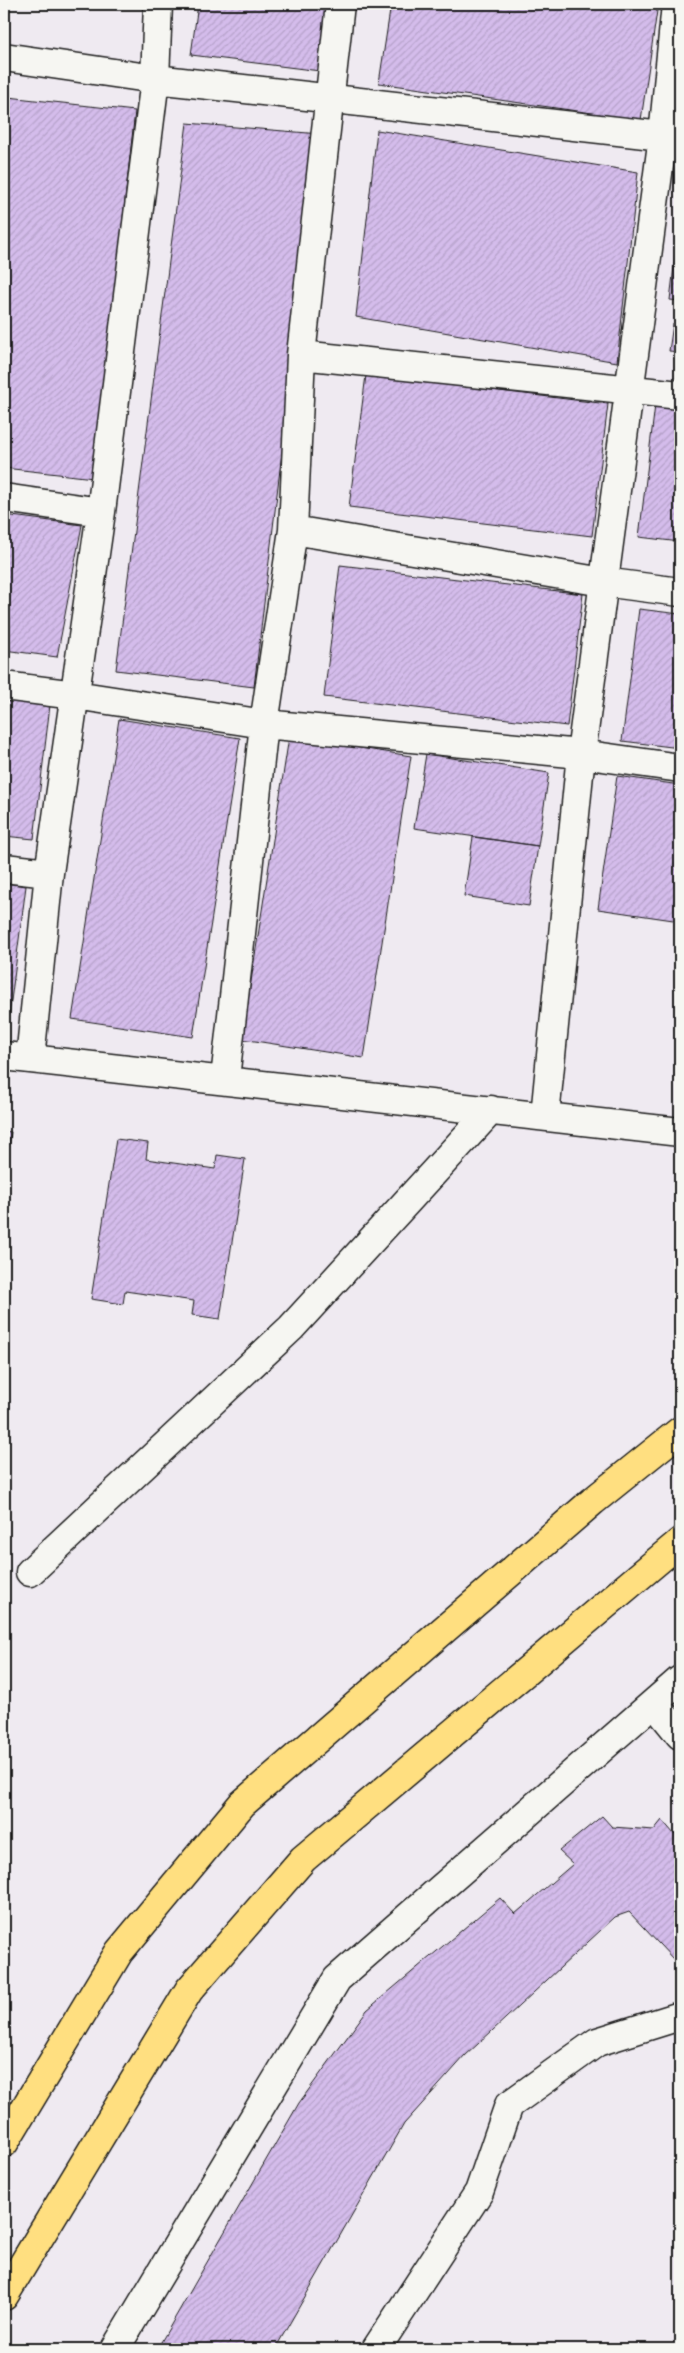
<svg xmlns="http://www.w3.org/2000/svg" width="684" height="2353" font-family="Dekko,sans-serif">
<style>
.building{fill:url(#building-hatch);stroke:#1c1c1c}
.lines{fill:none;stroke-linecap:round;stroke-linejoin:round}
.minor-casing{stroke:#1c1c1c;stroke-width:31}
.highway-casing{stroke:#1c1c1c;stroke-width:31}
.minor{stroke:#f6f6f2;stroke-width:28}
.highway{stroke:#ffdf80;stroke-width:28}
</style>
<defs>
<pattern id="building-hatch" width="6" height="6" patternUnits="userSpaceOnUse" patternTransform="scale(1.25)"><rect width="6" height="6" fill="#d4bceb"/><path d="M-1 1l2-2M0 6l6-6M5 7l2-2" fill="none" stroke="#b5a1c9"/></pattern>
</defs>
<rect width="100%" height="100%" fill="#efeaf1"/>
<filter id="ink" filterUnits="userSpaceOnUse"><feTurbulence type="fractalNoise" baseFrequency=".02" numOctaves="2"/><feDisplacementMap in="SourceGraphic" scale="10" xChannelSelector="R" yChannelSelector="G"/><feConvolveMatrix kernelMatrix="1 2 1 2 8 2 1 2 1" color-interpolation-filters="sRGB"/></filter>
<g filter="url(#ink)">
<path class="building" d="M198 4H329L320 71 191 55Z
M391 4H658L641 120 379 83Z
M8 97 135 111 94 478 4 468V135Z
M187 123 320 134 254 687 116 670Z
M377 130 638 172 617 362 356 317Z
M680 217V301L670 300Z
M673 324 680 325V352L669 351Z
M366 375 608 404 592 536 349 507Z
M655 405 680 408V542L639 537Z
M4 515 82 525 57 657 4 650Z
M340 565 583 594 567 726 324 697Z
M639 609 680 614V748L622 741Z
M4 700 50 705 34 839 4 836Z
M119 719 240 738 193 1037 72 1019Z
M289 737 411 756 364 1058 242 1039Z
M426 754 549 773 538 846 414 828Z
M617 776 680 785V921L598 909Z
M473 837 538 846 529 906 464 896Z
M4 883 26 886 9 1016 4 1015Z
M4 1131 11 1132 4 1177Z
M116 1139 148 1143 146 1159 215 1169 217 1155 245 1159 220 1319 192 1315 194 1301 125 1291 123 1304 91 1299Z
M602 1816 612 1827 654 1830 662 1820 680 1841V1954L674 1960 629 1912 615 1917 465 2056 404 2124 275 2349H157L299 2103 367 2010 500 1898 515 1914 573 1864 559 1851Z"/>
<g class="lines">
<g class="minor-casing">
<path id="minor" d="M4 57 155 79 680 138
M301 355 680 395
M4 498 101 512
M293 530 603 582 680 592
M4 686 75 695 264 724 581 754 680 768
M4 868 49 873
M4 1056 680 1132
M30 1059 49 873 101 512 155 79 158 4
M225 1079 264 724 293 530 301 355 340 4
M545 1116 581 754 663 136 676 4
M30 1572 291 1328 491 1110
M654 1703 680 1735
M115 2349 337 1979 680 1680
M376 2349 479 2192 509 2105 597 2042 680 2016"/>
</g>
<g class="highway-casing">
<path id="highway" d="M4 2143 119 1952 242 1804 593 1501 680 1431
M4 2296 189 1990 303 1859 680 1542"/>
</g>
<use href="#minor" class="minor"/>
<use href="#highway" class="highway"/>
</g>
</g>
<rect width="684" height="2353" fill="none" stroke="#f6f6f2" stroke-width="20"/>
<rect x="10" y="10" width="664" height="2333" fill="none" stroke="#1c1c1c" stroke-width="2" filter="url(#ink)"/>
</svg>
